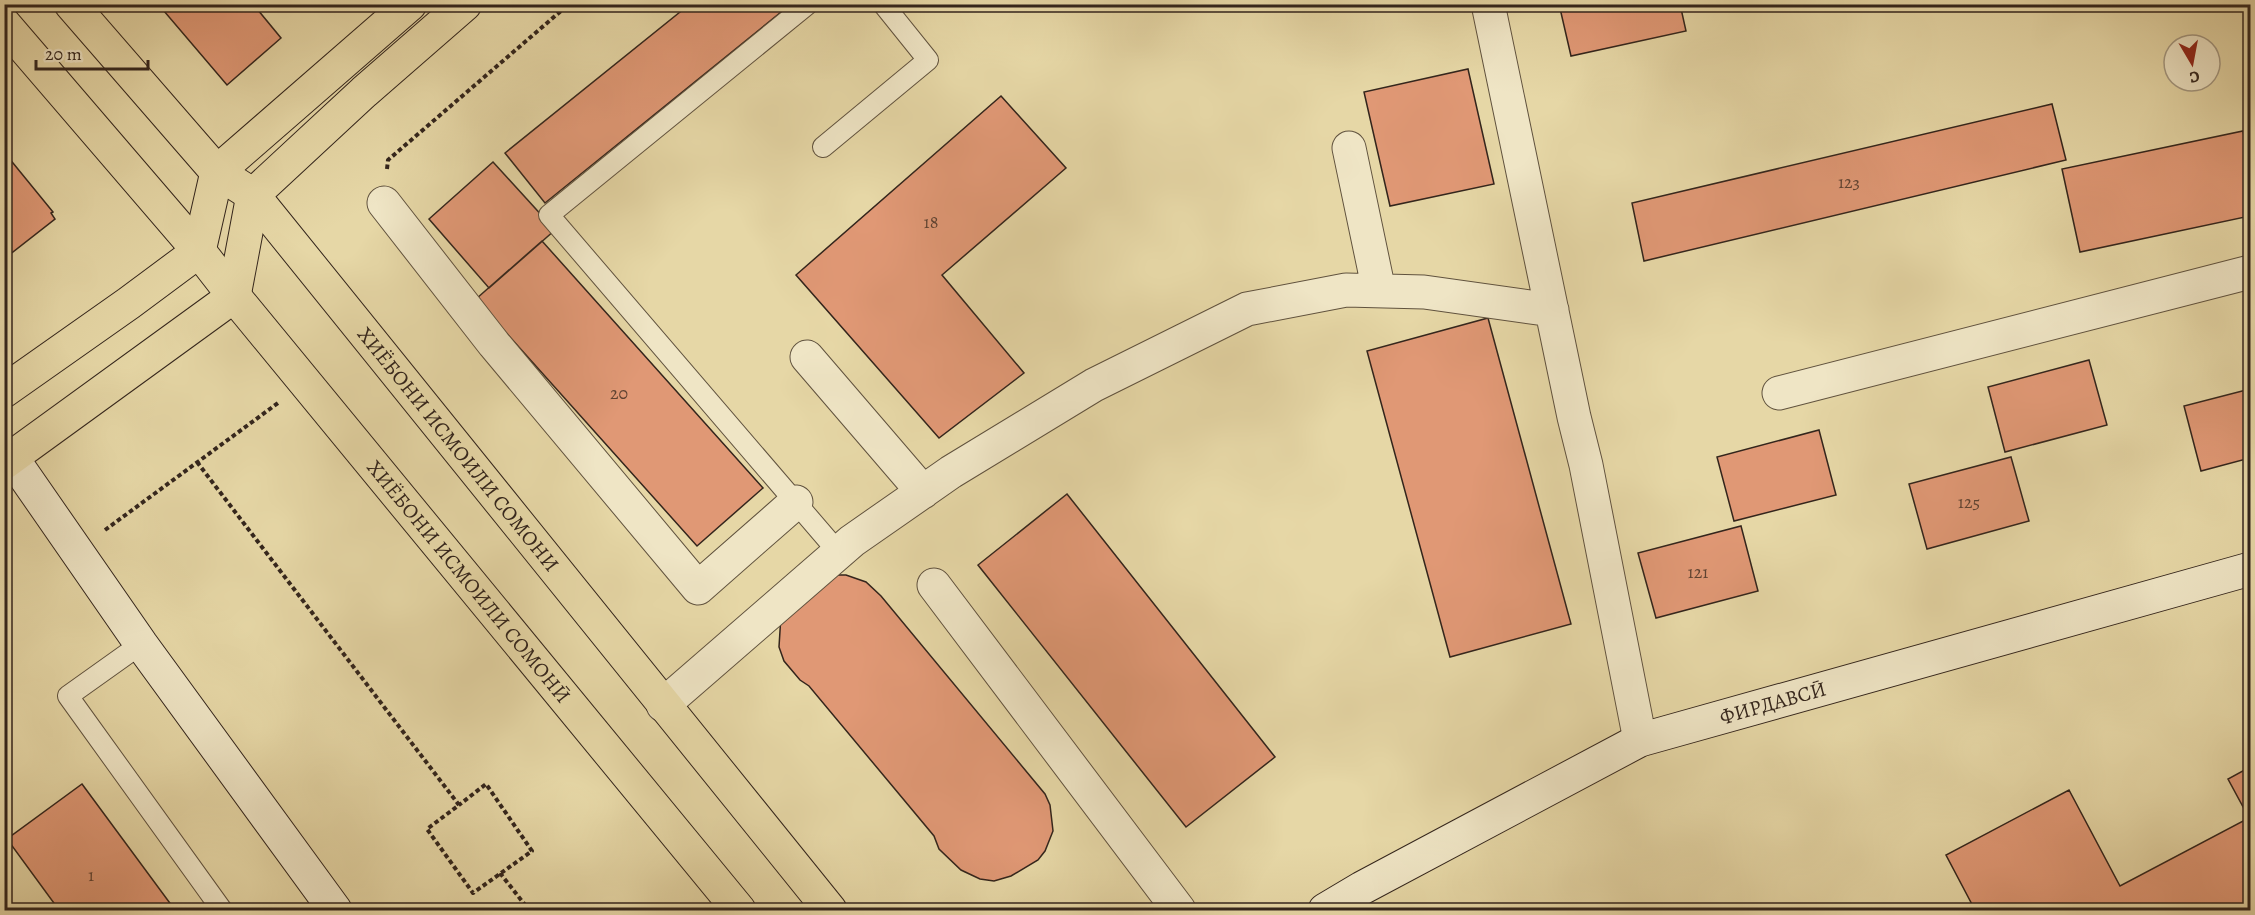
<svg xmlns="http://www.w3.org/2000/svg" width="2255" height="915" font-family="Alegreya,serif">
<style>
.building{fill:#e09875;stroke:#33251c;stroke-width:1.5}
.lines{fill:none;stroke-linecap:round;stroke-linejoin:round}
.lane-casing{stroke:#60523e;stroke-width:22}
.street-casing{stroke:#60523e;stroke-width:35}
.secondary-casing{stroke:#33251c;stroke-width:35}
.primary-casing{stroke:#33251c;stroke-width:35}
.path{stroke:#33251c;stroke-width:4;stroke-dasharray:4.5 3;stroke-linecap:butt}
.lane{stroke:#efe5c5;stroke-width:20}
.street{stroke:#efe5c5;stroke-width:33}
.secondary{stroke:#efe5c5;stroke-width:33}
.primary{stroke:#e6d7a6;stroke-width:33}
.labels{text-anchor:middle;stroke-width:5;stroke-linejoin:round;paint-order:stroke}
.number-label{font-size:18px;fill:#5e4232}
.street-label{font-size:21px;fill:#33251c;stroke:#efe5c5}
</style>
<rect width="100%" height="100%" fill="#e6d7a6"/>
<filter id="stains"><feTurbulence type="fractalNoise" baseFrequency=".00333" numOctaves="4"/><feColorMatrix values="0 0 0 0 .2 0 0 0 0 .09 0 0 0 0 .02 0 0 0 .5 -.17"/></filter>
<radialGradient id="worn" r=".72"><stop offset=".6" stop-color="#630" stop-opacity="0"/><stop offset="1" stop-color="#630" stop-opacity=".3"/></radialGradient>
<path class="building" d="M158 4H253L281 38 227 85Z
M690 4H791L545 203 505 153Z
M1559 4H1680L1686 31 1571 56Z
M1468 69 1494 184 1390 206 1364 92Z
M1001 96 1066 168 942 275 1024 373 939 438 796 275Z
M2052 104 2066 160 1644 261 1632 203Z
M2243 131 2250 166V216L2080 252 2062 169Z
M4 152 53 212 51 213 55 219 4 259Z
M493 162 555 230 489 288 429 219Z
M542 241 763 488 697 546 476 299Z
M1488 318 1571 624 1450 657 1367 351Z
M2089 360 2107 425 2005 452 1988 387Z
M2250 389V458L2201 471 2184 406Z
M1819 430 1836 495 1734 521 1717 457Z
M2011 457 2029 521 1927 549 1909 484Z
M1067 494 1275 757 1186 827 978 565Z
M1741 526 1758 591 1656 618 1638 553Z
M832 575H846L866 582 881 596 1045 794 1050 805 1053 831 1045 851 1038 860 1011 876 994 881 980 879 961 870 939 849 934 836 809 686 800 680 784 661 779 647 781 615Z
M2250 767V910H1975L1946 855 2069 790 2120 886 2249 818 2228 779Z
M82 784 175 910H59L7 839Z"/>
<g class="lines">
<g class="lane-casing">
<path id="lane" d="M808 4 549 215 839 553
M823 147 928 60 883 4
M141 644 68 696 222 910"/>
</g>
<g class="street-casing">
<path id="street" d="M1488 4 1574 417 1586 465 1640 740
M1349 148 1379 291
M384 203 494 344 698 588 796 502
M807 357 923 492
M1779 393 2250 272
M934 585 1179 910
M663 705 852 541 951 472 1094 385 1247 309 1346 290 1424 292 1552 310"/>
</g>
<g class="secondary-casing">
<g id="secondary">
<path d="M12 458 141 644 335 910"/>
<path id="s1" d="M1325 910 1362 888 1640 740 2250 569"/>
</g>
</g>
<g class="primary-casing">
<g id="primary">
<path id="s2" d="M71 4 217 172 253 195 830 910"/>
<path id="s3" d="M4 24 199 251 234 296 739 910"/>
<path d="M217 172 410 4"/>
<path d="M4 391 129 303 199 251 217 172"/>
<path d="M4 463 234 296 253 195 364 92 465 4"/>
</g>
</g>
<path class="path" d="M387 169 388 160 569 4
M197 462 459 805 427 829 473 893 532 851 486 784 459 805
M105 530 278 403
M500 873 529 910"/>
<use href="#lane" class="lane"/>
<use href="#street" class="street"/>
<use href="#secondary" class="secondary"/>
<use href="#primary" class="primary"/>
</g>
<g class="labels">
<g class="number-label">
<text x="1849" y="188">123</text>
<text x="931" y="228">18</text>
<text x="619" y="399">20</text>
<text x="1969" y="508">125</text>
<text x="1698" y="578">121</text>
<text x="91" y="881">1</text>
</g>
<g class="street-label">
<text dy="7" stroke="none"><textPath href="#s2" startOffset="592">ХИЁБОНИ ИСМОИЛИ СОМОНИ</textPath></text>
<text dy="7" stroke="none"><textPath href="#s3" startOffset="726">ХИЁБОНИ ИСМОИЛИ СОМОНӢ</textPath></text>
<text dy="7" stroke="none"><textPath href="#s1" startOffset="496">ФИРДАВСӢ</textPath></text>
</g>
</g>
<rect width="2255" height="915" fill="none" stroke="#e6d7a6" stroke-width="24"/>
<rect x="6" y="6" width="2243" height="903" fill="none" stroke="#33251c" stroke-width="3"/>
<rect x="12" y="12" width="2231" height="891" fill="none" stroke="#33251c" stroke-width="1.5"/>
<g transform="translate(2192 63) rotate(170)"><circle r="28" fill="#efe5c5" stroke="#a49881" stroke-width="1.5"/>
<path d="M0-4.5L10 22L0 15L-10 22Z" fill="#8f2418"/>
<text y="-9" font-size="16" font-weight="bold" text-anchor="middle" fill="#33251c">С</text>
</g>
<path d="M36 60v9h112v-9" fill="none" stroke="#33251c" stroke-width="3"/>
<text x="45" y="60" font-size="18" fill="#33251c" stroke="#efe5c5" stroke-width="4.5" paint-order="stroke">20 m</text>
<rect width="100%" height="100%" filter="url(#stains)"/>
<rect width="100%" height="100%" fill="url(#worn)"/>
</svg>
